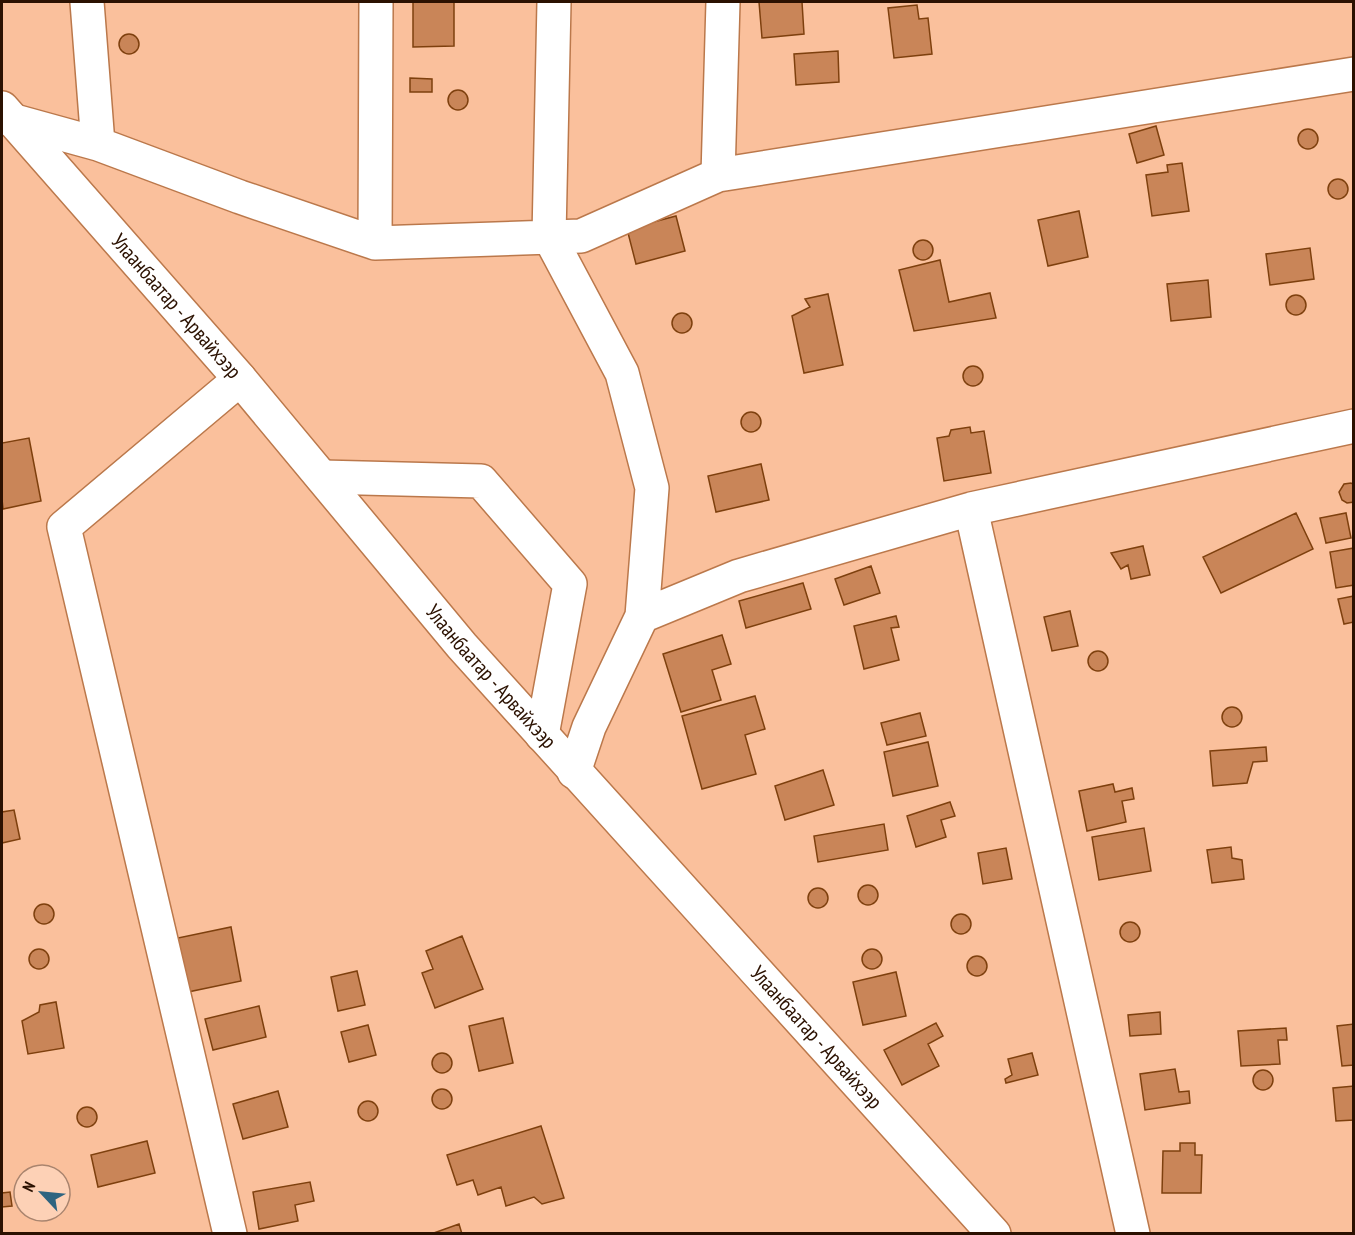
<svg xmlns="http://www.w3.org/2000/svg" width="1355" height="1235" font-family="'PT Sans Narrow',sans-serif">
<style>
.building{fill:#c98558;stroke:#7e400e;stroke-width:1.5}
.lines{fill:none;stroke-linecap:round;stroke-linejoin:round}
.minor-casing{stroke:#bb784b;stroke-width:36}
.highway-casing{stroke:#bb784b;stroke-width:36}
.minor{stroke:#fff;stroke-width:33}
.highway{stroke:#fff;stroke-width:33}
.labels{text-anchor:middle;stroke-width:4.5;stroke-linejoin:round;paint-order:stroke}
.street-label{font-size:21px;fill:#2b1101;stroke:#fdd1b6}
</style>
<rect width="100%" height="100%" fill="#fac09c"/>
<path class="building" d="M413 2H454V46L413 47Z
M759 2H802L804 34 762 38Z
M917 5 919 19 928 18 932 54 894 58 888 8Z
M119 44a10 10 0 1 1 20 0a10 10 0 1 1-20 0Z
M838 51 839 82 796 85 794 54Z
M410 78 432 79V92H410Z
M448 100a10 10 0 1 1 20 0a10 10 0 1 1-20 0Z
M1156 126 1164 155 1137 163 1129 134Z
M1298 139a10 10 0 1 1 20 0a10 10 0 1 1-20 0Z
M1182 163 1189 211 1152 216 1146 175 1168 172 1167 165Z
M1328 189a10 10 0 1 1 20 0a10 10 0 1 1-20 0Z
M1079 211 1088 257 1048 266 1038 220Z
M676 216 685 251 636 264 627 229Z
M913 250a10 10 0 1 1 20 0a10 10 0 1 1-20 0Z
M1310 248 1314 279 1270 285 1266 254Z
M940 260 949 302 990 293 996 318 914 331 899 270Z
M1208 280 1211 317 1171 321 1167 284Z
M828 294 843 365 804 373 792 316 810 307 805 299Z
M1286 305a10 10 0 1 1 20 0a10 10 0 1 1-20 0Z
M672 323a10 10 0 1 1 20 0a10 10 0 1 1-20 0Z
M963 376a10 10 0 1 1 20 0a10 10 0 1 1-20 0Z
M741 422a10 10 0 1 1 20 0a10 10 0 1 1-20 0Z
M970 427 971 433 984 431 991 473 944 481 937 438 949 436 951 430Z
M29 438 41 501 3 509 2 499V443Z
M761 464 769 500 716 512 708 476Z
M1351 483 1354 485V502L1347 503 1342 500 1339 492 1344 484Z
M1296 513 1313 549 1221 593 1203 557Z
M1346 513 1351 538 1326 543 1320 518Z
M1143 546 1150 575 1131 579 1128 565 1121 569 1111 553Z
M1354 548V585L1336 588 1330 552Z
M871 566 880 593 844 605 835 579Z
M803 583 811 609 746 628 739 601Z
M1354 596V622L1344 624 1338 599Z
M1070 611 1078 646 1052 651 1044 617Z
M896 616 899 627 891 628 899 660 864 669 854 626Z
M722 635 731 664 712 670 721 700 681 712 663 654Z
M1088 661a10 10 0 1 1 20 0a10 10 0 1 1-20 0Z
M755 696 765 729 745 735 756 774 702 789 682 716Z
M1222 717a10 10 0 1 1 20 0a10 10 0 1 1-20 0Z
M920 713 926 736 887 745 881 723Z
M928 742 938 786 893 796 884 752Z
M1266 747 1267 761 1253 762 1247 783 1213 786 1210 751Z
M823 770 834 805 785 820 775 786Z
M1113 784 1115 792 1132 788 1134 799 1122 801 1126 822 1087 831 1079 791Z
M950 802 955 816 941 820 946 837 916 847 907 816Z
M14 810 20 839 2 843V812Z
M884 824 888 850 818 862 814 836Z
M1144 828 1151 871 1099 880 1092 837Z
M1231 847 1232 858 1242 860 1244 879 1212 883 1207 850Z
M1006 848 1012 879 983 884 978 853Z
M858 895a10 10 0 1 1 20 0a10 10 0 1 1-20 0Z
M808 898a10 10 0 1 1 20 0a10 10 0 1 1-20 0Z
M34 914a10 10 0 1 1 20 0a10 10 0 1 1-20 0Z
M951 924a10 10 0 1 1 20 0a10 10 0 1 1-20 0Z
M1120 932a10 10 0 1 1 20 0a10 10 0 1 1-20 0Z
M231 927 241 981 183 993 173 939Z
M462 936 483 989 435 1008 422 973 433 969 426 951Z
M862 959a10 10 0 1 1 20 0a10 10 0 1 1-20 0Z
M29 959a10 10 0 1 1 20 0a10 10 0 1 1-20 0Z
M967 966a10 10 0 1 1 20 0a10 10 0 1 1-20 0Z
M357 971 365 1005 338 1011 331 977Z
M896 972 906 1016 863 1025 853 982Z
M56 1002 64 1048 28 1054 22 1021 39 1012 40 1005Z
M259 1006 266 1037 213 1050 205 1019Z
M1160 1012 1161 1034 1130 1036 1128 1015Z
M503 1018 513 1063 479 1071 469 1026Z
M936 1023 943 1036 928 1044 939 1066 902 1085 884 1050Z
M1354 1024V1065L1342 1066 1337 1026Z
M368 1025 376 1055 349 1062 341 1032Z
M1286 1028 1287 1040H1278L1280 1064 1241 1066 1238 1031Z
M1032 1053 1038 1075 1006 1083 1005 1079 1012 1075 1008 1059Z
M432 1063a10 10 0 1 1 20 0a10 10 0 1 1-20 0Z
M1175 1069 1179 1092 1189 1091 1190 1103 1145 1110 1140 1074Z
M1253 1080a10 10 0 1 1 20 0a10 10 0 1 1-20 0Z
M1354 1086V1120L1336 1121 1333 1088Z
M432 1099a10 10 0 1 1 20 0a10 10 0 1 1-20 0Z
M278 1091 288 1127 243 1139 233 1104Z
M358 1111a10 10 0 1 1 20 0a10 10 0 1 1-20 0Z
M77 1117a10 10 0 1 1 20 0a10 10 0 1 1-20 0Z
M541 1126 564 1198 542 1204 534 1197 506 1206 501 1187 478 1195 473 1180 457 1185 447 1155Z
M147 1141 155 1173 98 1187 91 1155Z
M1180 1143H1195V1155H1202L1201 1193H1162L1163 1151H1180Z
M310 1182 314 1201 295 1205 298 1221 259 1229 253 1192Z
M10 1192 12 1206 2 1207V1193Z
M459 1224 462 1234H431Z"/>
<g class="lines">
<g class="minor-casing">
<path id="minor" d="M87 2 98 144
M554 2 549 236 622 373 652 488 642 616 589 727 574 772
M11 120 98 144 240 197 375 243 581 236 718 175 1354 74
M718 175 723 2
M375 243 376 2
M322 477 481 481 570 584 542 735
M971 509 1133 1234
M642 616 739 576 971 509 1354 426
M230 1234 64 527 240 379"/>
</g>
<g class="highway-casing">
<g id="highway">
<path id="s1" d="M2 108 240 379 462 646 994 1234"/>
</g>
</g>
<use href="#minor" class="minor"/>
<use href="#highway" class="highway"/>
</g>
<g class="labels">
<g class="street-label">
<text dy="7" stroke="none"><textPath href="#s1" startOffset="264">Улаанбаатар - Арвайхээр</textPath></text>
<text dy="7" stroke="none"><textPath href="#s1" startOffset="750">Улаанбаатар - Арвайхээр</textPath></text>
<text dy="7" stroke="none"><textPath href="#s1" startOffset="1236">Улаанбаатар - Арвайхээр</textPath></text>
</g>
</g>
<rect width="1355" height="1235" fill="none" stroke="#2b1101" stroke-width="6"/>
<g transform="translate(42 1193) rotate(296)"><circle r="28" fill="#fdd1b6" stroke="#a9846e" stroke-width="1.5"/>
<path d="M0-4.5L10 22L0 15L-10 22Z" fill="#2e6480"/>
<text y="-9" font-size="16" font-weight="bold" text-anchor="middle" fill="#2b1101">N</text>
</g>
</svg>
